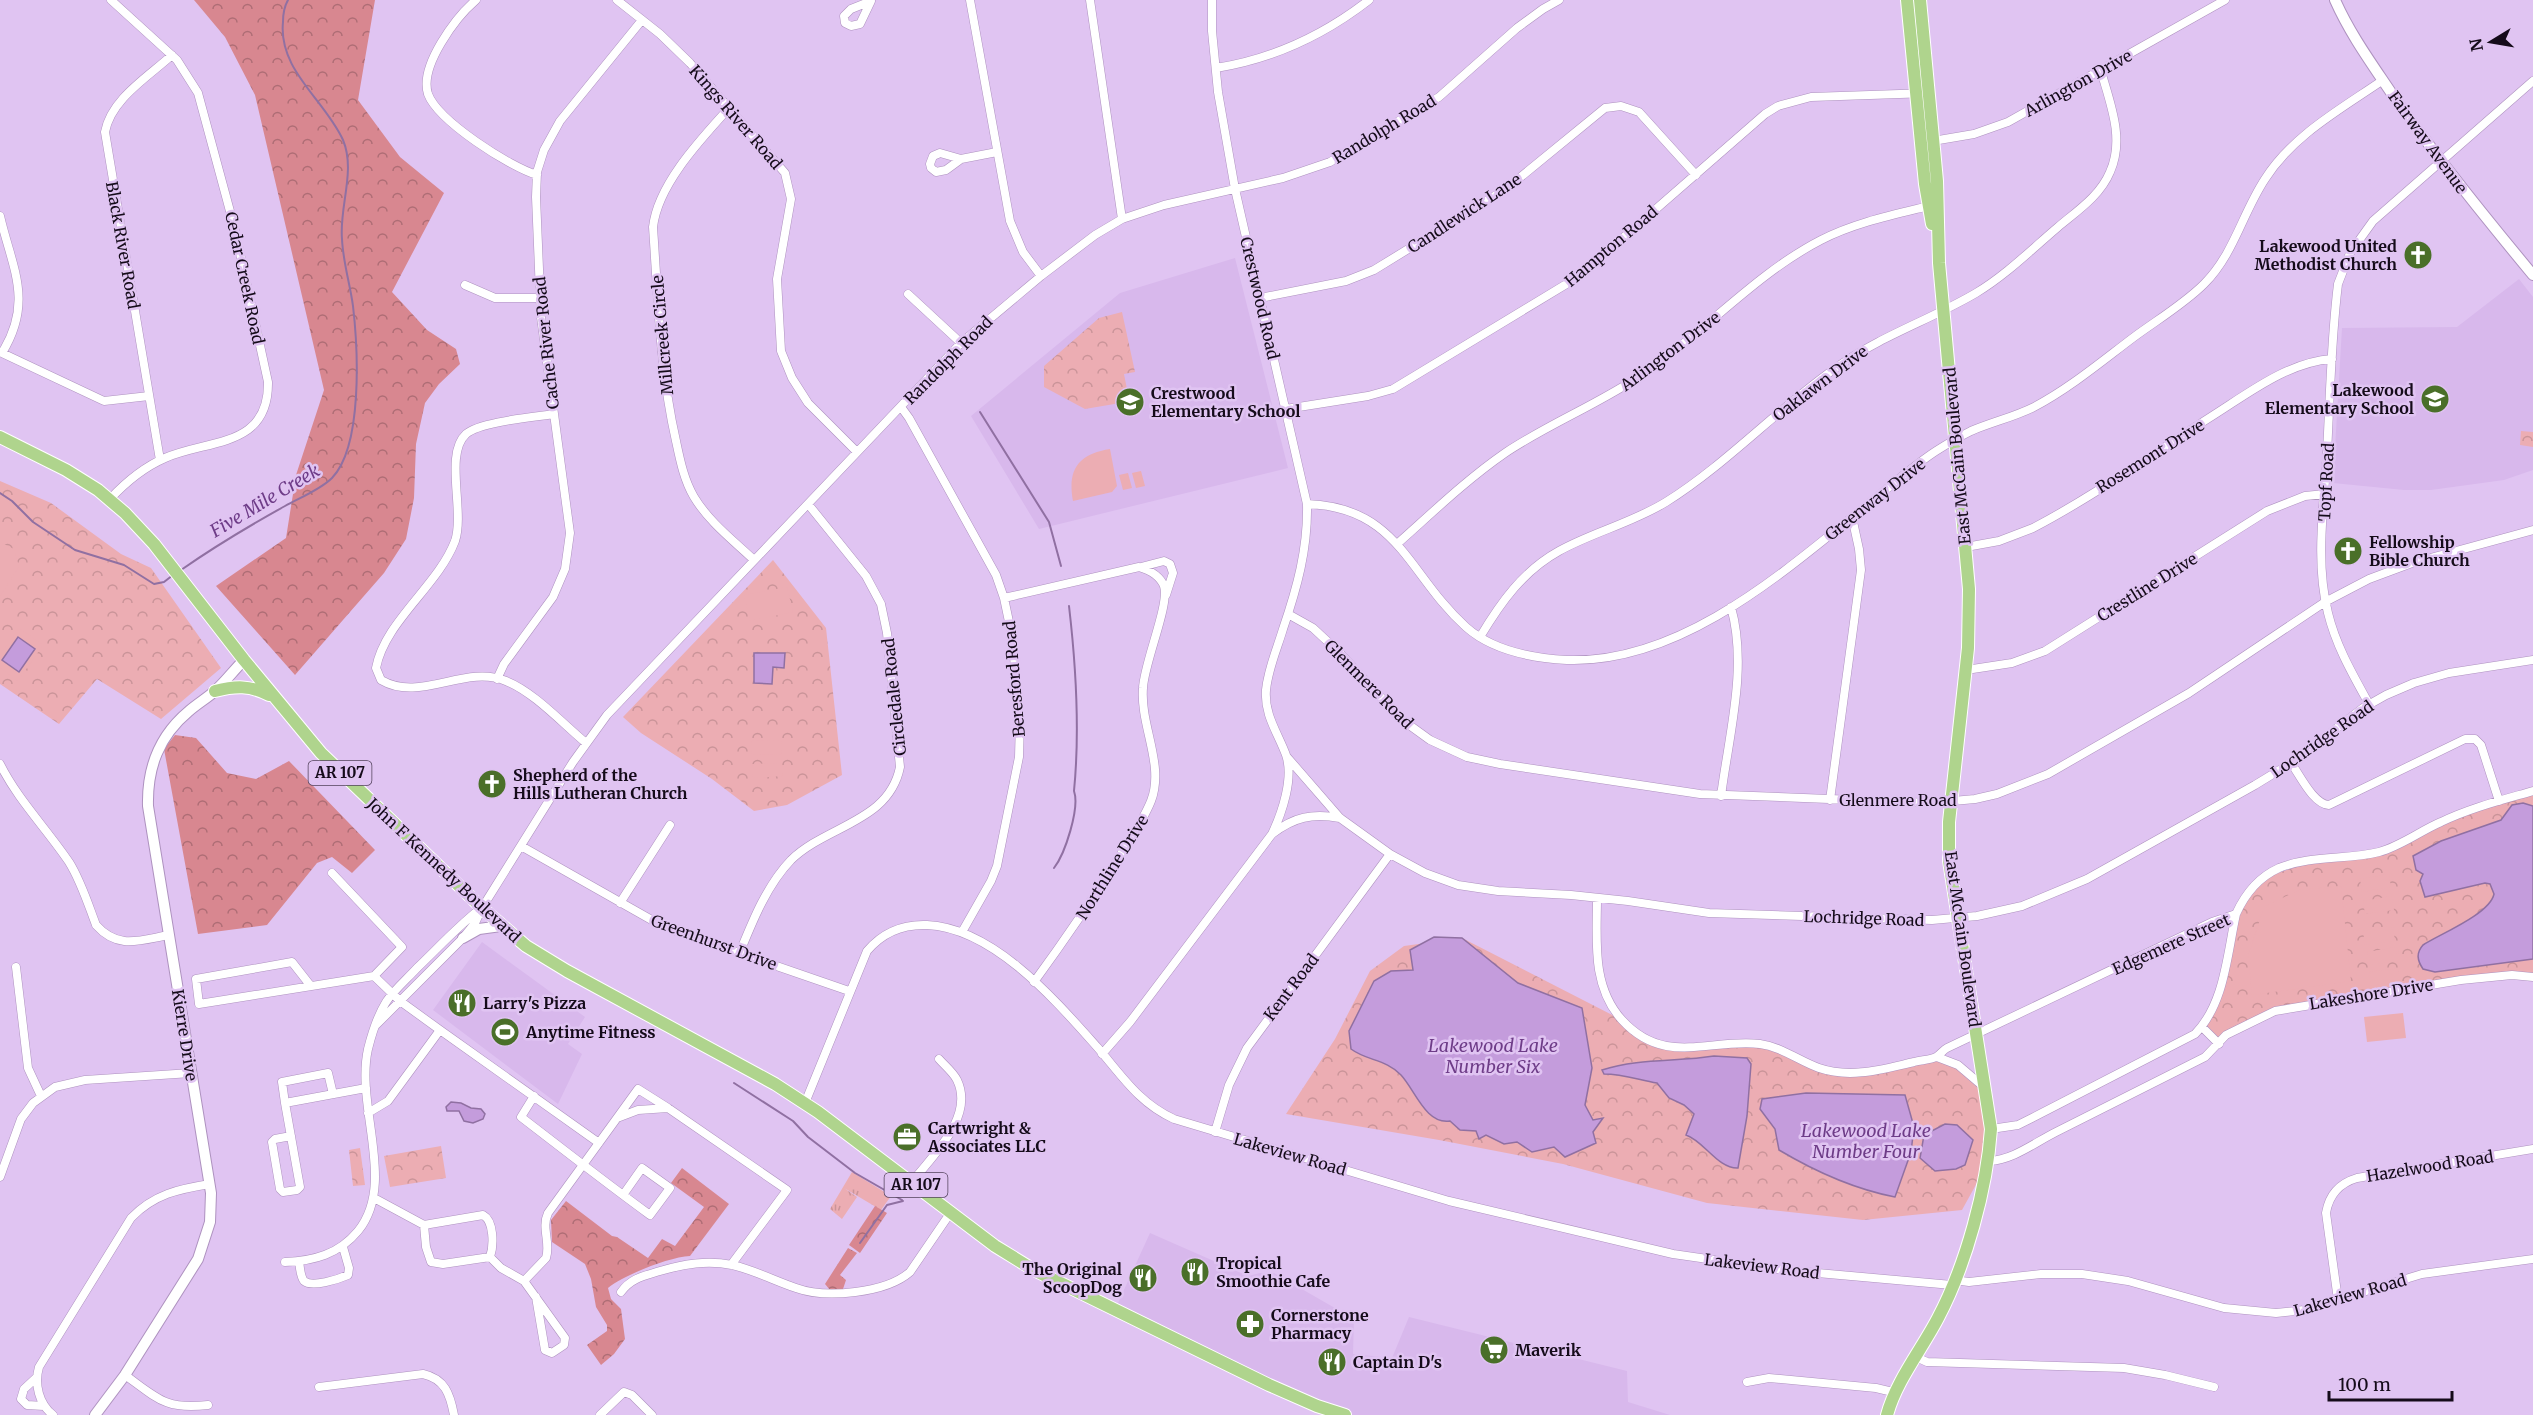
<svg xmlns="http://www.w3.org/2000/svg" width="2533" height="1415" font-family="Merriweather,serif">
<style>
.built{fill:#d8b8ec}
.grass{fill:url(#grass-tufts)}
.forest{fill:url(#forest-crowns)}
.park{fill:url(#park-crowns)}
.pitch{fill:#ecadb3}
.water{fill:#c49cdc;stroke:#9070a2;stroke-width:1.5}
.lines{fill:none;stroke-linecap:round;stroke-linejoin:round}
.stream{stroke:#9070a2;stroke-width:2}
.street-casing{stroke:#ae92bf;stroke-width:9}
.secondary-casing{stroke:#ae92bf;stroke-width:12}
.primary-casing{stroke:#fff;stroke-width:14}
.street{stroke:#fff;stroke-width:8}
.secondary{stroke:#fff;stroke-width:10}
.primary{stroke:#afd48d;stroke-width:12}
.labels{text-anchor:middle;stroke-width:5;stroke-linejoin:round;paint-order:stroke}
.shield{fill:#e0c4f2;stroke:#52425b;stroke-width:1.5}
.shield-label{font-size:15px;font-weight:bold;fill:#150b1a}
.street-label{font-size:16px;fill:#150b1a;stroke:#e0c4f2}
.poi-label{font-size:16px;font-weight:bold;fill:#150b1a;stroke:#e0c4f2;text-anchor:start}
.water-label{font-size:18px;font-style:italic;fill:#6e3c88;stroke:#e0c4f2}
</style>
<defs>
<pattern id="grass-tufts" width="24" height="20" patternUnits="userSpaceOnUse" patternTransform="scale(1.5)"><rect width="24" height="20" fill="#ecadb3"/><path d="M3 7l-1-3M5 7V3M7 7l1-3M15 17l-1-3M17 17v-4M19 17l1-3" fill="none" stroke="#ca9499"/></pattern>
<pattern id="forest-crowns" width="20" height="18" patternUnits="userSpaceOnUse" patternTransform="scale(1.5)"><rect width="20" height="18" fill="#d88790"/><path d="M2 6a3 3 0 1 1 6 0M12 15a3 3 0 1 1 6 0" fill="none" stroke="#ae6d75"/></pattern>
<pattern id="park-crowns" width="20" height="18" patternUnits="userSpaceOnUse" patternTransform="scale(1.5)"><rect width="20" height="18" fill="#ecadb3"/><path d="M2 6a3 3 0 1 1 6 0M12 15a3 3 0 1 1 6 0" fill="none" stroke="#ca9499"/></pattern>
</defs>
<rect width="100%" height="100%" fill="#e0c4f2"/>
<path class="built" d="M1235 258 1288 468 1039 529 971 416 1120 293Z
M2519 279 2533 297V470L2504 480 2431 490H2404L2333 483 2342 328 2457 327Z
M482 942 585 1017 568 1044 582 1054 558 1104 433 1010Z
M1150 1233 1248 1276 1260 1273H1274L1354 1319 1353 1354 1392 1358 1409 1317 1627 1371 1628 1402 1670 1415H1345L1298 1399 1118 1303Z"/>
<path class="grass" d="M852 1172 891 1196 881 1210 844 1188 857 1197 842 1219 830 1209Z"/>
<path class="forest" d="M194 0H375L358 100 400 157 444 193 392 292 427 330 456 349 460 364 439 384 425 403 416 444 414 498 406 539 384 573 295 675 216 586 286 538 296 475 324 390 255 95 225 37Z
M175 735 196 738 227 773 256 779 289 761 375 850 352 873 332 857 317 863 267 925 198 934 164 749Z
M682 1168 729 1204 690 1256C669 1257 624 1275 608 1288L611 1299 621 1309 625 1339 614 1354 601 1365 587 1345 607 1331V1325L596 1307 591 1279 585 1264 552 1242 551 1220 566 1201 612 1236 617 1237 648 1258 662 1239 675 1246 704 1207 671 1183Z
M875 1206 887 1213 860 1253 849 1245Z
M848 1248 857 1253 840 1275 846 1280 843 1289 830 1290 825 1284Z"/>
<path class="park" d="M1122 312 1135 372 1124 374 1128 394 1126 402 1085 409 1044 387V366L1099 318Z
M2521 431 2533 432V447L2520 445Z
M0 481 51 503 121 554 151 568 221 668 161 719 97 679 59 724 0 684Z
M773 560 826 628 842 775 787 805 754 811 712 779 641 733 623 717Z
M2533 790V976L2424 986 2275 1011 2242 1026 2219 1044 2202 1027 2220 987 2236 914 2261 879 2315 860 2381 851 2426 828Z
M1462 938 1622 1020 1651 1046 1696 1048 1763 1045 1810 1064 1855 1073 1941 1058 1985 1085 1989 1161 1962 1210 1863 1220 1707 1203 1563 1164 1439 1140 1286 1114 1335 1039 1370 971 1404 946Z
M441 1146 446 1178 390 1187 384 1156Z
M360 1148 365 1185 353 1186 349 1150Z"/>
<path class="pitch" d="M1110 449 1117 486 1112 492 1073 501C1067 469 1079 454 1110 449Z
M1141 471 1145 486 1136 488 1132 473Z
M1128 473 1132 488 1123 490 1119 475Z
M0 542 14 549 19 567 0 596Z
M787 587 793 612 750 621 744 595Z
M19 628 43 645 18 681 0 668V655Z
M781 740 782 754 752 755 751 741Z
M782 763 783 776 753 778 752 764Z
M2389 874 2391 887 2362 892 2360 879Z
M2341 886 2351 981 2252 995 2248 956 2264 907 2299 890Z
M2392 896 2394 910 2365 914 2363 901Z
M2393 927 2395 941 2365 945 2363 931Z
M2396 947 2398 961 2368 965 2367 952Z
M2398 968 2401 981 2371 986 2369 972Z
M2403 1013 2406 1038 2367 1042 2364 1017Z"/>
<path class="water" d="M18 637 35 649 19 672 2 660Z
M754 653H785L784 668 773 667 772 684 754 683Z
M2523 803 2533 806V959L2435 972 2423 969C2417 960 2416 953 2423 945 2440 934 2490 914 2494 894L2490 884 2485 883 2425 897 2420 881 2423 874 2416 870 2413 856 2441 841 2501 820 2512 805Z
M1434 937 1462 938 1518 983 1582 1008 1592 1068 1585 1105 1593 1120 1603 1118 1593 1132 1596 1143 1565 1157 1554 1147 1532 1152 1517 1142 1504 1144 1486 1135 1479 1139 1476 1131 1460 1130 1450 1121C1426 1125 1415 1090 1401 1075 1386 1059 1367 1061 1351 1049L1349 1031 1374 981 1391 971 1413 970 1410 950Z
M1714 1056 1747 1058 1751 1064 1747 1116 1738 1168C1718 1169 1704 1141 1686 1135L1694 1114 1684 1105 1669 1098 1657 1083C1639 1080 1623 1074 1604 1074L1602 1070C1639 1058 1677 1062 1714 1056Z
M1806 1093 1905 1095 1914 1127 1911 1152 1895 1197C1854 1189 1816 1172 1779 1150L1775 1129 1760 1109 1762 1099Z
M451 1102 461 1103 471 1108 481 1109 485 1114 483 1119 473 1123 464 1121 459 1111H447L446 1107Z
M1945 1124 1957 1125 1973 1140 1965 1165 1956 1169 1935 1171 1920 1158 1924 1135Z"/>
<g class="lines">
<path class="stream" d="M980 412 1049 522 1061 566
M0 493 12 501 33 522 75 550 124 565 154 584 164 582 173 575
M181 570C214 547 249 526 285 506 299 498 320 490 332 478 363 446 358 349 353 306 350 284 343 262 342 239 339 207 356 171 343 140 325 100 278 70 283 22 283 14 284 7 288 0
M1054 868C1065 854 1080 808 1074 791 1080 730 1076 666 1069 606
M734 1083 793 1121 808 1137 855 1173 902 1200
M860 1243 887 1205 903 1201"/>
<g class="street-casing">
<path id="street" d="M476 0C456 17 419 66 428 94 438 121 510 167 537 175
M617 0 660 34 690 63 785 173 791 199 777 279 781 351 792 378 808 403 857 452
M970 0 1010 221 1023 252 1041 276
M1090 0 1122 219
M1212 0V31L1218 92 1235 189 1307 504C1308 549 1297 588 1283 629 1277 649 1268 669 1266 690 1264 715 1278 733 1286 755 1294 778 1282 813 1272 834
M871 1 860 24 851 26 845 23 844 16 851 9Z
M1216 68C1272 59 1324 35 1369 0
M730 107C701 139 658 184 653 227 658 299 660 371 676 441 680 460 684 480 694 497 709 522 734 541 754 560
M1921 143 1974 134 2008 122 2225 0
M940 153 961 159 946 170 936 172 931 168 930 164 933 156Z
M961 159 997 152
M0 216C12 268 34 301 2 353
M465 285 495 298H539
M908 294 961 343
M1260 298 1346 281 1374 270 1506 189 1605 108 1621 106 1639 112 1696 175
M0 352 104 401 149 396
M901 407 909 418 996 575 1004 598 1012 636 1020 720 1019 757 997 866 991 881 962 932
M1286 409 1368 396 1393 389 1578 277 1765 114 1778 106 1811 97 1929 93
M554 414C534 417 479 422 466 434 444 454 465 511 455 541 438 586 385 621 376 668L381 680C420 703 465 664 506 681 534 692 563 724 586 743
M160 460 105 132C111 99 148 77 172 55
M110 499C125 483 144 467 165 458 209 439 269 448 268 382L234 226 198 93 177 60 111 0
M1307 504C1399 507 1408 575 1466 627 1493 651 1531 658 1567 660 1683 664 1787 569 1872 501 1893 484 1913 466 1936 451 1947 444 1959 437 1971 431 1992 422 2014 417 2034 407 2070 388 2102 361 2134 337 2157 320 2184 304 2204 284 2234 254 2242 214 2265 179 2293 135 2341 109 2383 80
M1397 544C1432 513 1466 480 1505 453 1548 424 1599 404 1643 374 1704 333 1755 274 1821 240 1854 223 1892 215 1929 206
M1966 547 1999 541 2033 528C2094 496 2151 455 2209 418 2246 395 2287 362 2332 359
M1141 567 1164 561 1170 564 1173 573 1166 595
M1004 598 1139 567C1149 570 1160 576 1164 586 1170 604 1144 663 1143 688 1140 726 1165 765 1151 801 1143 821 1130 839 1119 857 1092 900 1064 941 1034 982
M1288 614 1313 628 1340 653 1401 719 1430 740 1467 757 1500 764 1700 794 1931 803 1975 799 1997 794 2048 774 2189 693 2325 602 2369 579 2412 563 2533 530
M1480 637C1501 602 1523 571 1559 551 1593 532 1632 523 1666 502 1727 464 1780 406 1840 365 1883 335 1932 319 1976 293 2006 275 2032 249 2058 227 2077 211 2100 196 2110 172 2125 139 2110 103 2101 71
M1966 670 2012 663 2045 651 2267 511 2305 496 2325 494
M497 679 504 664 553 597 565 569 570 533 541 317 536 197 537 172 544 150 560 121 642 20
M2369 704C2353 675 2336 646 2328 613 2315 562 2324 505 2327 453 2330 397 2331 340 2338 284L2350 253 2373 221 2533 81
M1287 757 1340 818 1390 854 1425 873 1458 885 1498 891 1571 895 1628 901 1709 913 1932 920 1977 916 2022 906 2087 879 2255 785 2291 763 2363 708 2386 695 2414 683 2449 673 2533 660
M2291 763C2300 775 2313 804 2329 805L2465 739H2475L2481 745 2499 801
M0 764C18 800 46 828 69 862 81 881 88 904 96 925 118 950 140 940 169 935
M1721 796C1729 734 1748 667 1731 607
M1830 800 1861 570 1859 549 1852 517
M521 846 664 927 849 991
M332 873 402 947 374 976
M1597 898C1597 939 1591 986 1622 1020 1665 1067 1709 1038 1760 1044 1782 1047 1799 1061 1819 1068 1851 1079 1883 1069 1914 1062 1921 1060 1930 1060 1936 1057 1940 1055 1943 1050 1947 1048L2212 922 2236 914C2245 894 2259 877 2279 868 2311 855 2347 860 2379 852 2401 846 2420 831 2441 822 2470 808 2502 800 2533 791
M620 903 670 825
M740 952C753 920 767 885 791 860 827 825 889 822 900 767L887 633 881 604 866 576 808 504
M16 967 28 1068 41 1096
M310 985 292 962 196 979 199 1004 374 976 400 1001 440 1030
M376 1025 463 938 475 923 482 908 573 762 607 715 961 343 1041 276 1095 235 1122 219 1164 205 1283 178 1330 162 1439 97 1517 28 1543 9 1559 0
M2202 1027 2219 1044
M1102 1054 1130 1022 1272 834C1294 817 1312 813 1340 818
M1937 1057 1958 1065 1985 1088
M534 1096 521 1117C564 1150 606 1183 650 1215L670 1188 642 1168 623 1195
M285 1103 282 1082 328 1073 333 1094
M805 1103 867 951C883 932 902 924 927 925 994 928 1056 1001 1098 1048 1122 1076 1139 1103 1174 1119L1449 1201 1673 1254 1784 1270 1952 1285
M368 1113 388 1101 440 1030 599 1143
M617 1118 638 1089 668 1108
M1991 1129 2018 1125 2032 1118 2195 1034C2225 1003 2227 954 2236 914
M1215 1132 1229 1085 1247 1048 1390 854
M291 1136 275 1139 272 1142 280 1189 283 1192 297 1190 300 1187 285 1103 366 1088
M1989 1161C2013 1160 2034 1143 2056 1132 2106 1107 2155 1082 2205 1057L2226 1035 2275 1011 2461 980 2512 975 2533 977
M0 1177 21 1119 33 1103 55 1087 85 1080 191 1073
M912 1182C932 1156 975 1117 957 1080 953 1072 945 1066 939 1059
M374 1198 424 1225 483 1215C494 1221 494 1245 490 1257L501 1268 524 1281 546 1258C551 1243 541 1228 548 1213L617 1118 638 1110 668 1108 787 1190 731 1265
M424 1225 426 1247 431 1262 443 1264 490 1257
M299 1261C300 1267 300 1276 304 1281 312 1288 339 1279 348 1275L349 1268 343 1247
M285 1262C314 1261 339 1254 358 1231 397 1183 355 1107 368 1049 372 1033 378 1015 386 1002 394 990 407 979 417 968 438 948 457 927 480 909
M1954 1280 1969 1282 2041 1274H2082L2128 1281 2224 1308 2276 1313 2304 1310 2422 1274 2533 1259
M524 1281 565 1338 564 1345 552 1353 545 1350 536 1297
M621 1292C631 1278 644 1276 660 1271 684 1264 707 1260 732 1265 754 1270 775 1281 796 1288 826 1299 886 1293 910 1272L951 1212
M2338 1300 2326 1213C2329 1195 2340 1183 2357 1178L2533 1149
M1916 1357 1927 1362 2124 1368 2165 1375 2214 1387
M125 1375C158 1399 166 1410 208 1405
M37 1377 24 1389 21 1399 27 1405 44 1406
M1747 1382 1769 1378 1876 1388 1897 1393
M319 1387 423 1374C445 1379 450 1394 454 1415
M53 1415C39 1404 34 1384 39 1367L131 1218C154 1194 179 1189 210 1184
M600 1415 624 1392 632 1395 652 1415"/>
</g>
<g class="secondary-casing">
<path id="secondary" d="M2335 0C2350 34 2372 64 2392 94 2436 157 2484 216 2533 275
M463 938 479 929 501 926
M95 1415 125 1375 198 1259 210 1222 211 1193 148 806C147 767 159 736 189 711 197 704 207 698 215 691 225 682 234 670 244 660"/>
</g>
<g class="primary-casing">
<path id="primary" d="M1907 0 1925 184 1932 224
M0 437 66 470 98 490 125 513 154 544 244 660 321 753 482 908 526 946 567 971 775 1084 818 1112 995 1246 1034 1270 1269 1385 1317 1406 1345 1415
M215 691C235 686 250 685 269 695
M1887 1415C1896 1381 1922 1349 1938 1318 1966 1265 1987 1188 1991 1129L1949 861V822L1968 648 1969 589 1939 263 1937 181 1920 0"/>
</g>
<use href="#street" class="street"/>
<use href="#secondary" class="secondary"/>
<use href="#primary" class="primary"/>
</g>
<defs>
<g id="church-disc" transform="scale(1.5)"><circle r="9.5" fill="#4a6f29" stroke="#e0c4f2"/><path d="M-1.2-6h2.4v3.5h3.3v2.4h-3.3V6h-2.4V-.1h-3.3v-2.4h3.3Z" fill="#fff"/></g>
<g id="school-disc" transform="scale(1.5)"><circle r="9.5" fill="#4a6f29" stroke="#e0c4f2"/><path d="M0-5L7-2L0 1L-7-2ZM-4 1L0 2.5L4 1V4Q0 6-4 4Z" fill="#fff"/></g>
<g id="restaurant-disc" transform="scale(1.5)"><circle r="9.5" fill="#4a6f29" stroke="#e0c4f2"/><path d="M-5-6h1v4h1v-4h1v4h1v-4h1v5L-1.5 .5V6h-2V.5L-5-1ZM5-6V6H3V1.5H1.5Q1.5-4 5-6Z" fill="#fff"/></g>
<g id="stadium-disc" transform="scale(1.5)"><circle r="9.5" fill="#4a6f29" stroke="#e0c4f2"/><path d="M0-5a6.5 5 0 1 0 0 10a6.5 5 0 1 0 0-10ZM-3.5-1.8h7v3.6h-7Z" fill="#fff"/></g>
<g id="office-disc" transform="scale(1.5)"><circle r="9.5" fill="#4a6f29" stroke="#e0c4f2"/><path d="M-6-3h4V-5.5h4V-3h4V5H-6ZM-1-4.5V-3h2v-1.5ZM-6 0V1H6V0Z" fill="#fff"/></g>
<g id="pharmacy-disc" transform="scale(1.5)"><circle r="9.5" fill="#4a6f29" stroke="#e0c4f2"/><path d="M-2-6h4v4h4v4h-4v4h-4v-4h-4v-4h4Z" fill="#fff"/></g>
<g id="supermarket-disc" transform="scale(1.5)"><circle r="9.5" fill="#4a6f29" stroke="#e0c4f2"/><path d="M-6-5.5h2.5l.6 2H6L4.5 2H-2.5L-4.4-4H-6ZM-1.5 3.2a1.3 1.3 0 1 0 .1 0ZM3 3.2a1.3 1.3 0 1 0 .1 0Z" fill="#fff"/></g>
</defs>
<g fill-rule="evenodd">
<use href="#church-disc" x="2418" y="255"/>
<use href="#school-disc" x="2435" y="399"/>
<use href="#school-disc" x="1130" y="402"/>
<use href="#church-disc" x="2348" y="551"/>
<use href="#church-disc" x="492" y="784"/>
<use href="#restaurant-disc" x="462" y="1003"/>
<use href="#stadium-disc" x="505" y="1032"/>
<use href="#office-disc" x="907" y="1137"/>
<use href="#restaurant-disc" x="1195" y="1272"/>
<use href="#restaurant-disc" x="1143" y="1278"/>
<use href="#pharmacy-disc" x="1250" y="1324"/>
<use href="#supermarket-disc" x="1494" y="1350"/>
<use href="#restaurant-disc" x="1332" y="1362"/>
</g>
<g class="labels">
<g class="shield">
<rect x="308.5" y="761" width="63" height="24" rx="4.5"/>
<rect x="884.5" y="1173" width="63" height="24" rx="4.5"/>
</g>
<g class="shield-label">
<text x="340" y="778">AR 107</text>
<text x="916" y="1190">AR 107</text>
</g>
<g class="street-label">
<text transform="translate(2078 83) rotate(-29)" y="6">Arlington Drive</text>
<text transform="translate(736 117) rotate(49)" y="6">Kings River Road</text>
<text transform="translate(1384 129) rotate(-31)" y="6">Randolph Road</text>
<text transform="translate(2428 142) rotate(54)" y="6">Fairway Avenue</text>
<text transform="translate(1464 213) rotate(-33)" y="6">Candlewick Lane</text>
<text transform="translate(123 245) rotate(80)" y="6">Black River Road</text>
<text transform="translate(1611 246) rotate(-40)" y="6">Hampton Road</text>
<text transform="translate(245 278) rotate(78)" y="6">Cedar Creek Road</text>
<text transform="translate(1260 298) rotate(77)" y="6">Crestwood Road</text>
<text transform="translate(662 335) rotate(-95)" y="6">Millcreek Circle</text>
<text transform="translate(546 343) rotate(-96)" y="6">Cache River Road</text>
<text transform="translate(1670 351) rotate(-37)" y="6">Arlington Drive</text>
<text transform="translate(948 360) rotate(-45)" y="6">Randolph Road</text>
<text transform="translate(1820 383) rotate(-37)" y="6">Oaklawn Drive</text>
<text transform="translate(1957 456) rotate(-95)" y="6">East McCain Boulevard</text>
<text transform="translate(2150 456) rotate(-32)" y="6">Rosemont Drive</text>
<text transform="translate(2326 482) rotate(-87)" y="6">Topf Road</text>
<text transform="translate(1875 499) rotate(-38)" y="6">Greenway Drive</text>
<text transform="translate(2147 587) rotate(-32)" y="6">Crestline Drive</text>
<text transform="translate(1014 679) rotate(-95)" y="6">Beresford Road</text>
<text transform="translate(1369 684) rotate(45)" y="6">Glenmere Road</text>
<text transform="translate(894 697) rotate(-96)" y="6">Circledale Road</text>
<text transform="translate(2322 739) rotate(-35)" y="6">Lochridge Road</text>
<text x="1898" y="806">Glenmere Road</text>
<text transform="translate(1112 867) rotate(-58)" y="6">Northline Drive</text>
<text transform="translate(444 870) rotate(43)" y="6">John F Kennedy Boulevard</text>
<text transform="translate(1864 918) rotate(2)" y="6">Lochridge Road</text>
<text transform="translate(1963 939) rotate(82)" y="6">East McCain Boulevard</text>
<text transform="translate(714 942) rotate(20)" y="6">Greenhurst Drive</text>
<text transform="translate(2171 944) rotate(-24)" y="6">Edgemere Street</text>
<text transform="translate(1291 987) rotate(-53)" y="6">Kent Road</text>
<text transform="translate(2371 994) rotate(-9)" y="6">Lakeshore Drive</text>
<text transform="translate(185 1035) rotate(81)" y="6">Kierre Drive</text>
<text transform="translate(1290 1154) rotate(16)" y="6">Lakeview Road</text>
<text transform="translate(2430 1166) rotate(-9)" y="6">Hazelwood Road</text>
<text transform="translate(1762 1266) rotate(7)" y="6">Lakeview Road</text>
<text transform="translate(2350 1295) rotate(-16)" y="6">Lakeview Road</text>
</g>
<g class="poi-label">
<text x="2397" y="252" text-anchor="end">Lakewood United<tspan x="2397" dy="18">Methodist Church</tspan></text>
<text x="2414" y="396" text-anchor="end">Lakewood<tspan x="2414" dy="18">Elementary School</tspan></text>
<text x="1151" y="399">Crestwood<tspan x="1151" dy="18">Elementary School</tspan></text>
<text x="2369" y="548">Fellowship<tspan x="2369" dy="18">Bible Church</tspan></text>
<text x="513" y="781">Shepherd of the<tspan x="513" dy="18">Hills Lutheran Church</tspan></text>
<text x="483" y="1009">Larry's Pizza</text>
<text x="526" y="1038">Anytime Fitness</text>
<text x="928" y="1134">Cartwright &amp;<tspan x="928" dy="18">Associates LLC</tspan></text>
<text x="1216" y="1269">Tropical<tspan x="1216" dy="18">Smoothie Cafe</tspan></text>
<text x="1122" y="1275" text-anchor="end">The Original<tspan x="1122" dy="18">ScoopDog</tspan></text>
<text x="1271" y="1321">Cornerstone<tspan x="1271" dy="18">Pharmacy</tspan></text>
<text x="1515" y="1356">Maverik</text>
<text x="1353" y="1368">Captain D's</text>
</g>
<g class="water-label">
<text transform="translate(265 501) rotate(-31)" y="6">Five Mile Creek</text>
<text x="1493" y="1052">Lakewood Lake<tspan x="1493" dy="21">Number Six</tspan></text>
<text x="1866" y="1137">Lakewood Lake<tspan x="1866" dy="21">Number Four</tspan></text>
</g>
</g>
<g transform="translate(2491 42) rotate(259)" stroke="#e0c4f2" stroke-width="4.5" paint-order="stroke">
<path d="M0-4.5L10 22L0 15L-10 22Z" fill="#150b1a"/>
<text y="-9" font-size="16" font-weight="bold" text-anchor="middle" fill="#150b1a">N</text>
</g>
<path d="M2329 1391v9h123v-9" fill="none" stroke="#150b1a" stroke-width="3"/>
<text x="2338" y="1391" font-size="18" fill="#150b1a" stroke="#e0c4f2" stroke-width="4.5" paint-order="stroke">100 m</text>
</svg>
